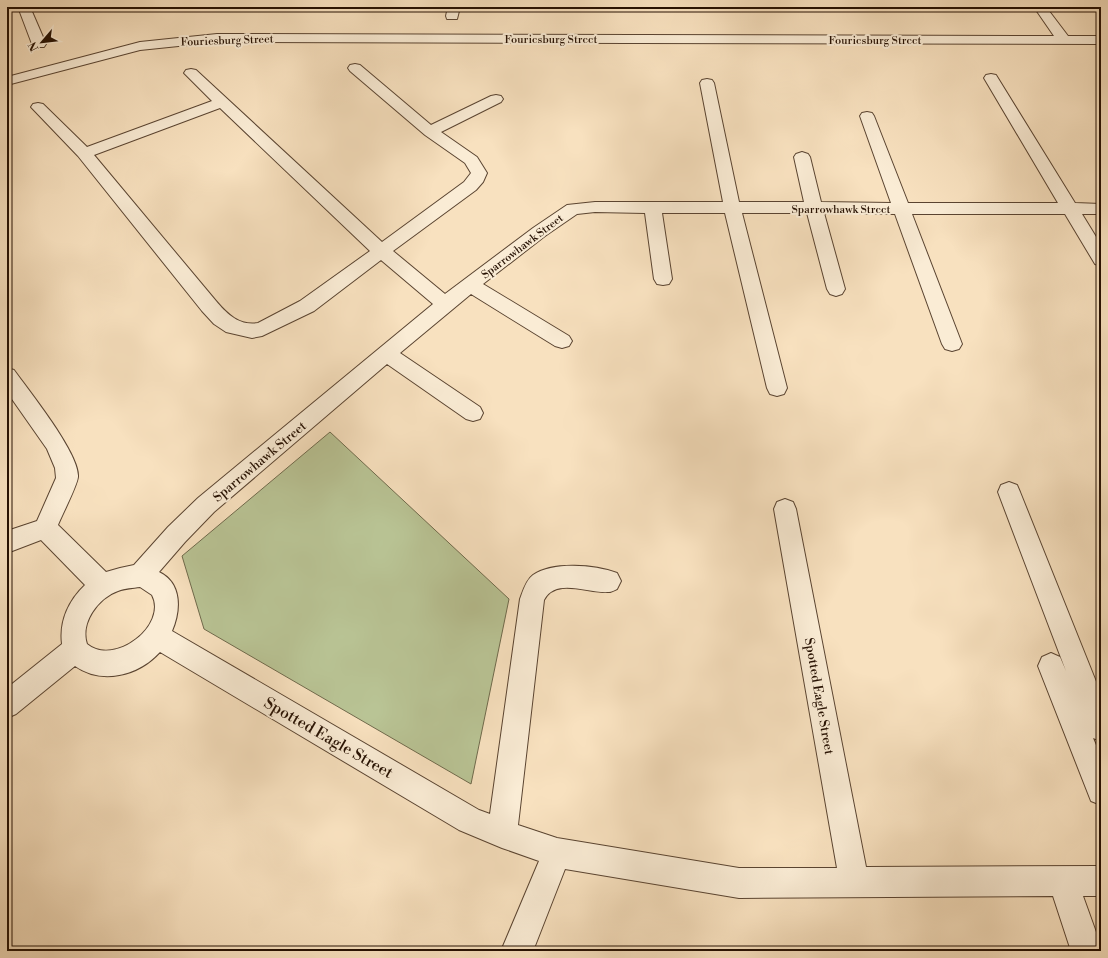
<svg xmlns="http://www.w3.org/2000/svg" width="1108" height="958" font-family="'Libre Bodoni',serif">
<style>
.green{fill:#b9c495;stroke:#6f6a4c}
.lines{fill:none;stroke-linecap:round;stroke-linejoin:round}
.minor-casing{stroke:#5a4431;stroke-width:2}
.minor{fill:#faecd5;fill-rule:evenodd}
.labels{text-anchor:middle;stroke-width:4;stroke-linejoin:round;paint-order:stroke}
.far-street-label{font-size:11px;fill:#251002;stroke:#faecd5}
.street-label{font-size:13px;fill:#251002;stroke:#faecd5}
.near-street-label{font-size:16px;fill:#251002;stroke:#faecd5}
</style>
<rect width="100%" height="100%" fill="#f8e1bf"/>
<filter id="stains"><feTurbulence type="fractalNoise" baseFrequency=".005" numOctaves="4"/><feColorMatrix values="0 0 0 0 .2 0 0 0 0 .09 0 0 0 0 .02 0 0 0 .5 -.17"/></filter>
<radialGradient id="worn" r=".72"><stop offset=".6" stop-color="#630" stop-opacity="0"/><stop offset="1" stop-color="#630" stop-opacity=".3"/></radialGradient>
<path class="green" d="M330 432 509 599 471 784 204 629 182 556Z"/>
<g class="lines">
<g class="minor-casing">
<path id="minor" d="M18 7H30L46 44 44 47H34L32 44Z
M448 7H460L457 19H447L446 16Z
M1034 7H1046L1068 36H1101V44L217 42 140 50 7 85V77L140 42 217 34 1054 36Z
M355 64 360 65 431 125 491 96 496 95 501 96 503 99 501 102 441 132 477 157 487 173 483 182 476 190 393 251 445 294 533 228 567 205 595 202H723L700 83 702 80 707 79 712 80 714 83 739 202H804L794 157 796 154 802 152 808 154 810 157 821 202 891 203 860 116 862 113 867 112 872 113 874 116 908 203H1058L984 78 986 75 991 74 996 75 1075 203 1101 204V214H1082L1101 245V266L1095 264 1065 214H912L962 344 959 349 952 351 945 349 942 344 895 214 824 213 845 289 842 294 836 296 830 294 827 289 807 213H742L787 388 784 394 777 396 770 394 767 388 725 213H662L672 279 669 284 663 285 657 284 654 279 645 213 595 212 577 214 545 236 483 284 569 336 572 341 569 346 562 348 555 346 471 294 400 353 480 407 483 413 480 419 473 421 466 419 387 364 214 512 185 542 159 572C182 583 181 610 172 631L479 810 490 814 520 599C523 591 526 580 533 575 553 561 596 565 617 573L621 581 617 589C615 590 611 592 609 592 589 594 556 577 544 600L518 825 557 838 739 868H837L774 509 777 502 785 499 793 502 796 509 866 867 1101 866V896H1083L1101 946V951H1071L1053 896 739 898 565 869 533 951H501L539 861 502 848 459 830 160 652C138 676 102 685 75 666L16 714 7 718V688L62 644C59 621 69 600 85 585L41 540 7 553V531L37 521 56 478 55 468 47 449 7 392V368L14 370C29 391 80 454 78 477 77 486 62 515 58 525L106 572 120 568 134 565 168 527 198 498 433 304 381 260 314 311 262 336 252 338 226 332 214 324 202 311 78 156 31 107 33 104 38 103 43 104 87 147 212 101 184 73 186 70 191 69 196 70 382 242 464 182 471 173 465 163 425 135 350 71 348 68 350 65ZM220 108 370 251 300 301 258 323C239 326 227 314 216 301L94 155ZM140 587 152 595C168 625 115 667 87 644 80 623 98 598 118 591 125 588 133 588 140 587Z
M1009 482 1017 485 1020 492 1101 694V741L1093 738 1101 757V805L1091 801 1038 666 1042 657 1051 653 1060 657 1066 671 998 492 1001 485Z"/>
</g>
<use href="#minor" class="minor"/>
</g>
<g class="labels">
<g class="far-street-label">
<text x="551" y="43">Fouriesburg Street</text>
<text transform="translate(227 40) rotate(-2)" y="4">Fouriesburg Street</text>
<text x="875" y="44">Fouriesburg Street</text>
<text x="841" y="213">Sparrowhawk Street</text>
<text transform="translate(522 246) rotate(-37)" y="4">Sparrowhawk Street</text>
</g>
<g class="street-label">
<text transform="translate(259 461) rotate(-40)" y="5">Sparrowhawk Street</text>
<text transform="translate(820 696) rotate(80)" y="5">Spotted Eagle Street</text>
</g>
<g class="near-street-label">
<text transform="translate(329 737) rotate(30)" y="6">Spotted Eagle Street</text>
</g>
</g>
<rect width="1108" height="958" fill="none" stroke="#f8e1bf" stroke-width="24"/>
<rect x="8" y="8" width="1092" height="942" fill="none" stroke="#251002" stroke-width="2"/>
<rect x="12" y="12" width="1084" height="934" fill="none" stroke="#251002"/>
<g transform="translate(42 42) rotate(242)" stroke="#faecd5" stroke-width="3" paint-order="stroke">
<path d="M0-3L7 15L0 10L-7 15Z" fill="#251002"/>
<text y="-6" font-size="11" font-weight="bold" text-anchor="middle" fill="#251002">N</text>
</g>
<rect width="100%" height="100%" filter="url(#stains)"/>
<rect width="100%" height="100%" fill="url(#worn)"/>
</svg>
